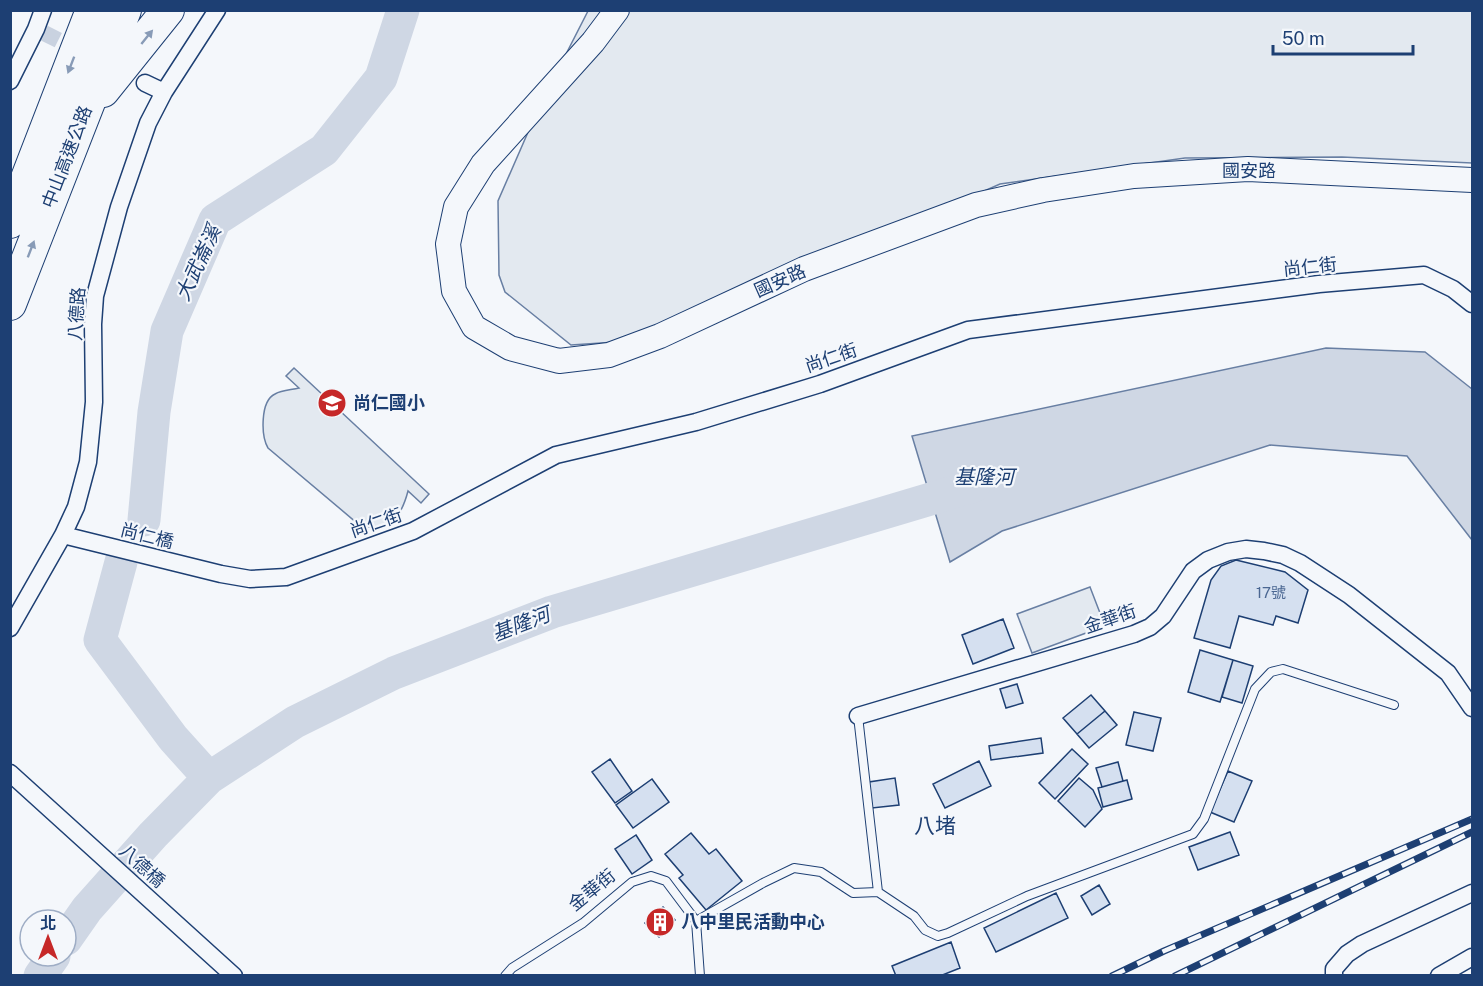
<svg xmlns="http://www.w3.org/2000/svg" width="1483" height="986" font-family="'Public Sans','Noto Sans TC',sans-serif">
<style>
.green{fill:#e3e9f0;stroke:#687fa3;stroke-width:1.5}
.water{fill:#cfd7e4;stroke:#687fa3;stroke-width:1.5}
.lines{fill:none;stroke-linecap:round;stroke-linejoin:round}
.river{stroke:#cfd7e4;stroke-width:33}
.building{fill:#d5e0f0;stroke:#1d3f73;stroke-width:1.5}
.street-tunnel{stroke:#c9d2e0;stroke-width:16;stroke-dasharray:16 8;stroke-linecap:butt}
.lane-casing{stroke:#1d3f73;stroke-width:10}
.street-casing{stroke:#1d3f73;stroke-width:19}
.secondary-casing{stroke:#1d3f73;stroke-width:26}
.highway-casing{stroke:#1d3f73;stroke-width:34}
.lane{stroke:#f4f7fb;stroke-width:8}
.street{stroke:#f4f7fb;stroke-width:16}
.secondary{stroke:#f4f7fb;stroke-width:24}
.highway{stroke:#f4f7fb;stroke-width:32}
.rail-casing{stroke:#1d3f73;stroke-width:7}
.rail{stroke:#f4f7fb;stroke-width:4.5;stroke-dasharray:14;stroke-linecap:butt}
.oneway{fill:#889bb7}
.labels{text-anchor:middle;stroke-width:4.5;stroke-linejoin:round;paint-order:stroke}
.number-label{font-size:15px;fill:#4b6792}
.street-label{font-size:18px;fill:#1d3f73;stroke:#f4f7fb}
.poi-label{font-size:18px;font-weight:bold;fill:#1d3f73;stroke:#f4f7fb;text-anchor:start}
.water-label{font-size:20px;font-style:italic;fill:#1d3f73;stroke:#f4f7fb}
.quarter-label{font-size:21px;fill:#1d3f73;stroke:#f4f7fb}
</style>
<rect width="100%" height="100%" fill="#f4f7fb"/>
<path class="green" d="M588 11H1472V163L1342 157 1185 158 1000 184 646 340 571 345 505 292 499 275 498 201 539 107Z
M294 368 429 494 421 503 408 491C401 518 387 537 357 523L268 448C261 436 260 401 275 394 282 390 291 390 299 388L286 376Z
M1090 587 1105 626 1032 653 1017 614Z"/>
<path class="water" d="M1326 348 1425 352 1472 389V540L1407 456 1270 445 1002 531 950 562 912 436Z"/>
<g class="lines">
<path class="river" d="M144 520 154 412 167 331 215 220 324 150 381 78 403 10
M121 562 100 640 173 738 209 778
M66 939 87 909 153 835 209 778 295 722 394 673 552 612 974 486
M40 976 54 956"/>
</g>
<path class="building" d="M1236 560 1285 572 1308 590 1298 623 1276 616 1273 625 1239 616 1230 648 1194 638 1211 580 1221 566Z
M1003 619 1014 648 973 664 962 635Z
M1200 650 1233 660 1220 702 1188 692Z
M1233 660 1253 666 1242 703 1222 697Z
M1017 684 1023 703 1006 708 1000 689Z
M1091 695 1105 711 1077 734 1063 718Z
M1105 711 1117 725 1089 748 1077 734Z
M1134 712 1161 718 1153 751 1126 745Z
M1041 738 1043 753 991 760 989 746Z
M1072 749 1088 764 1055 799 1039 783Z
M610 759 632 791 615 803 592 772Z
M979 761 991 786 945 808 933 784Z
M1118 762 1123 781 1102 787 1096 768Z
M1228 771 1252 781 1234 822 1210 812Z
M895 778 899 805 872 808 869 782Z
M1079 778 1093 790 1102 809 1085 827 1058 801Z
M652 779 669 802 633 828 616 805Z
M1127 780 1132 799 1103 807 1098 788Z
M1230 832 1239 855 1198 870 1189 847Z
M691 833 709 854 716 849 742 881 706 910 679 878 683 875 665 854Z
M636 835 652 860 632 874 615 849Z
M1099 885 1110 904 1092 915 1081 896Z
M1056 893 1068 918 996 952 984 928Z
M663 907 675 920 659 937 645 923Z
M951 942 960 968 940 976H896L892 966Z"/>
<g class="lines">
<path class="street-tunnel" d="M44 33 82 52"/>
<g class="lane-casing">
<path id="lane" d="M858 716 878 892
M505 976 512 968 583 923 632 882 651 876 666 881 696 921
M700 976 696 921 763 883 794 868 821 872 853 893 878 892 914 916 925 930 938 936 948 933 1027 896 1193 834 1204 819 1255 689 1271 672 1283 669 1394 705"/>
</g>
<g class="street-casing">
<path id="street" d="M10 81 36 29 43 10
M145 83 164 92
M63 535 221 574 250 579 286 577 413 531 556 455 696 422 820 384 968 330 1319 284 1424 275 1453 289 1472 304
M10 628 63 535 76 507 88 462 94 402 93 324 95 296 119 207 148 123 164 92 217 10
M858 716 1134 634 1150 627 1163 616 1193 571 1208 560 1228 552 1246 549 1264 551 1283 555 1300 563 1349 595 1448 673 1472 708
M10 773 234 976
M1334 976V969L1347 954 1362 944 1472 893
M1439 976 1472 957"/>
</g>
<g class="secondary-casing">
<path id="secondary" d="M617 10 593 42 483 164 456 207 448 244 454 291 474 327 510 348 559 361 609 355 660 336 804 269 976 205 1043 190 1134 176 1248 169 1472 180"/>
</g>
<g class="highway-casing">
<path id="highway" d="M103 91 168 10
M10 222 92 10
M10 304 125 10"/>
</g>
<use href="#lane" class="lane"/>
<use href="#street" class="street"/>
<use href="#secondary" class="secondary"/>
<use href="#highway" class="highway"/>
<g class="rail-casing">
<path id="rail" d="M1112 976 1164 951 1472 819
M1175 976 1472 832"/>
</g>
<use href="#rail" class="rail"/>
</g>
<defs><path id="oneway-solid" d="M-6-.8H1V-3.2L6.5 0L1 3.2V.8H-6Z" transform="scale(1.5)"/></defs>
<g class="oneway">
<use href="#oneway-solid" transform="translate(147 37) rotate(-51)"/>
<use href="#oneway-solid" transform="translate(71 65) rotate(111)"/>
<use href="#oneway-solid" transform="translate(31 249) rotate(-69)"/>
</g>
<defs>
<g id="school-disc" transform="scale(1.5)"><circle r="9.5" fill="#c62828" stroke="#f4f7fb"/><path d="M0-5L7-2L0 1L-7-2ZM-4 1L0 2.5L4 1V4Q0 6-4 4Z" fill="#fff"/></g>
<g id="building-disc" transform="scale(1.5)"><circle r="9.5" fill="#c62828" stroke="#f4f7fb"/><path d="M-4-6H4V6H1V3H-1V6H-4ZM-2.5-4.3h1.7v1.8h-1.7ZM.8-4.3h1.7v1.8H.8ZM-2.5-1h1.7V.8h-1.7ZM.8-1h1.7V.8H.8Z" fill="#fff"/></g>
</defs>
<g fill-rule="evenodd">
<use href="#school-disc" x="332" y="403"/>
<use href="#building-disc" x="660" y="922"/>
</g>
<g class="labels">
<g class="number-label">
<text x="1271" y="598">17號</text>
</g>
<g class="street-label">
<text transform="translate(67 157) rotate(-69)" y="6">中山高速公路</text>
<text x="1249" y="177">國安路</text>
<text transform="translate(1310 267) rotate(-6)" y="6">尚仁街</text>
<text transform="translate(780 281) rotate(-24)" y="6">國安路</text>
<text transform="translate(77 314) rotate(-86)" y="6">八德路</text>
<text transform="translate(831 358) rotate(-19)" y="6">尚仁街</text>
<text transform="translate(376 523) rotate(-19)" y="6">尚仁街</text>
<text transform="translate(147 536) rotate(14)" y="6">尚仁橋</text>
<text transform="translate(1110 619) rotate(-19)" y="6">金華街</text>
<text transform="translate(142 866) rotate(42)" y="6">八德橋</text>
<text transform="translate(592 890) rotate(-39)" y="6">金華街</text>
</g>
<g class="poi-label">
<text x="353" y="409">尚仁國小</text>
<text x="681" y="928">八中里民活動中心</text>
</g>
<g class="water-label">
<text transform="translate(198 263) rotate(-65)" y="7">大武崙溪</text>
<text x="984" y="484">基隆河</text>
<text transform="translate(521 624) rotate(-21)" y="7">基隆河</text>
</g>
<g class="quarter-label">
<text x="935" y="833">八堵</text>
</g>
</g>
<rect width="1483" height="986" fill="none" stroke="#1d3f73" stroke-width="24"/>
<g transform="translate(48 938)"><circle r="28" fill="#f4f7fb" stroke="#9eadc5" stroke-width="1.5"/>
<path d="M0-4.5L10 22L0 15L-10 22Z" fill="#c62828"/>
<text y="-9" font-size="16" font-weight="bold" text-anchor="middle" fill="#1d3f73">北</text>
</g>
<path d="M1273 45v9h140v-9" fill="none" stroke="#1d3f73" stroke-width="3"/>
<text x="1282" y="45" font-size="18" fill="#1d3f73" stroke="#f4f7fb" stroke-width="4.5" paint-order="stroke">50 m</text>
</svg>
